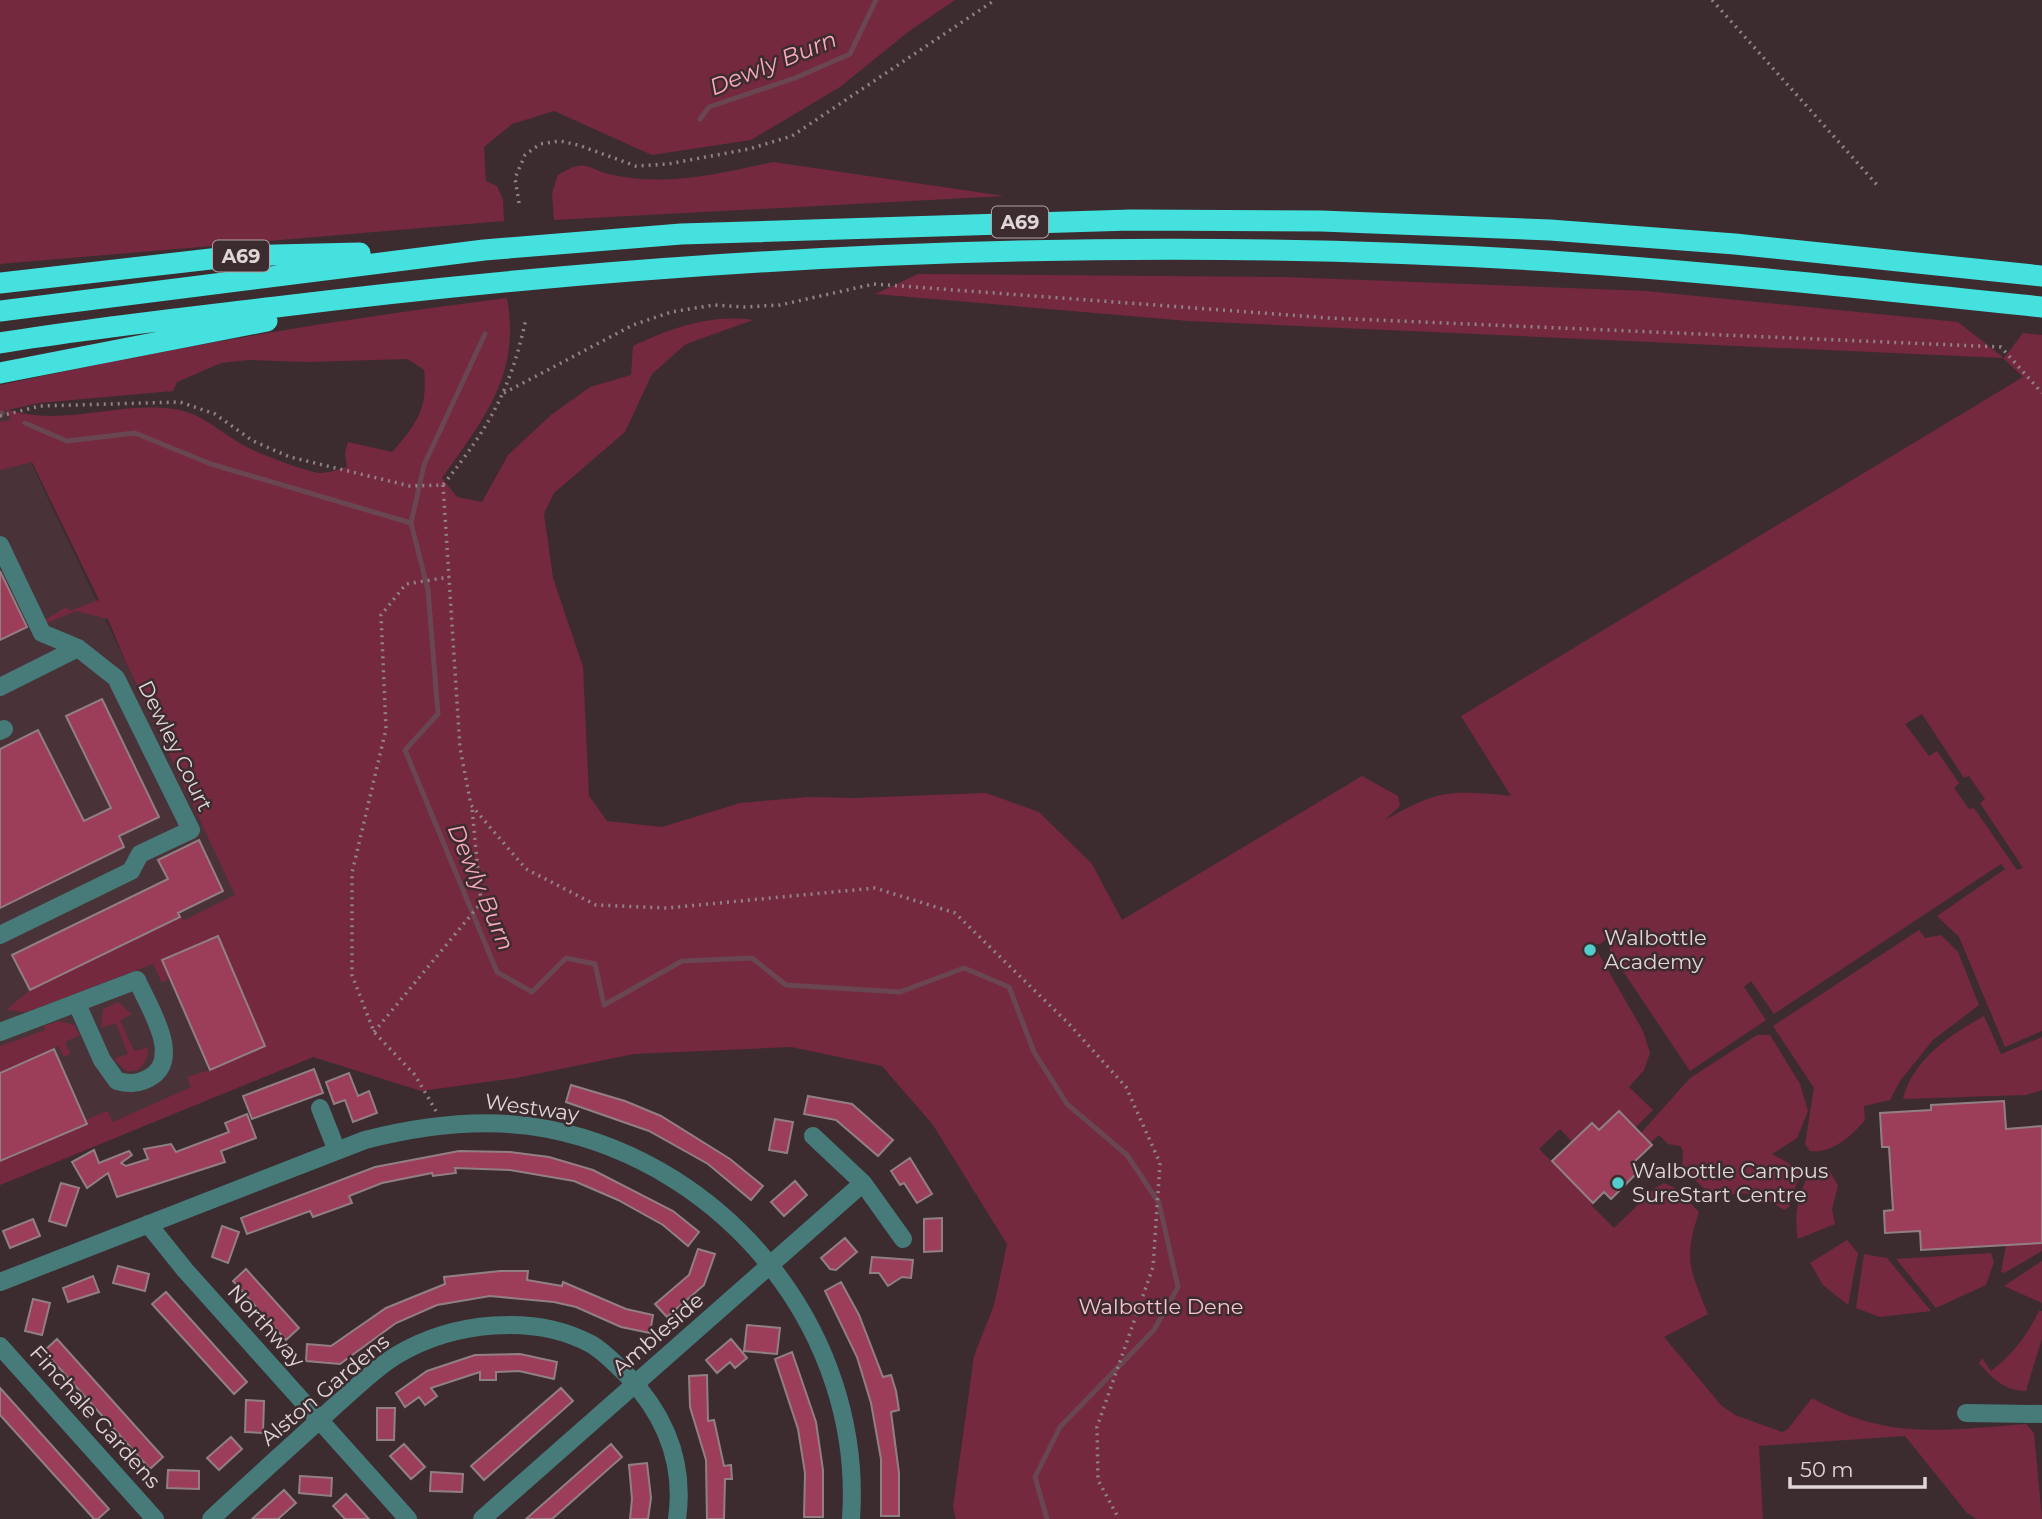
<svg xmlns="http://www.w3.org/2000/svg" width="2042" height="1519" font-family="Montserrat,sans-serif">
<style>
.built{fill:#4a3338}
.green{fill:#74293f;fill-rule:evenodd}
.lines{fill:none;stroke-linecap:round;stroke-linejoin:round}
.stream{stroke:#6a4552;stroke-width:5}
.building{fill:#9c3e59;stroke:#927f83;stroke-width:2}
.path{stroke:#908385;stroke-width:3.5;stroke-dasharray:2 5;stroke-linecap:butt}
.minor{stroke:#467b7a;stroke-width:18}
.highway{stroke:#44e1df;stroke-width:21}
.poi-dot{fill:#53cdcb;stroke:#3c2c2f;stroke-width:2.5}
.labels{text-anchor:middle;stroke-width:5;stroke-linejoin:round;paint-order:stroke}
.shield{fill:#3c2c2f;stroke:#afa3a5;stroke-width:2}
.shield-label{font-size:19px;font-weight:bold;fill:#e0d6d8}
.street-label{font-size:21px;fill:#e0d6d8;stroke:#3c2c2f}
.poi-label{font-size:21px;fill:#e0d6d8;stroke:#3c2c2f;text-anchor:start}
.park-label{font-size:21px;fill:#f9c3cd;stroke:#3c2c2f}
.water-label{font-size:23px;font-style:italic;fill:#f8a9ba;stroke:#3c2c2f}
</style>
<rect width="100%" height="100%" fill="#3c2c2f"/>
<path class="built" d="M6 410 313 1057 0 1185V412Z"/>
<path class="green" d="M0 0H955L908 32 840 87 751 140 652 155 554 111 512 124 484 147 486 181 497 186 503 200 504 221 0 264Z
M773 162 1004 196 554 220 552 193 558 175C588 157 585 169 613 175 667 187 720 173 773 162Z
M918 274 1284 277 1646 291 1958 322 2004 358 2023 333 2042 335V1031L2005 1047 1959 937 1937 916 2005 869 2001 864 1774 1014 1751 981 1744 987 1766 1020 1690 1071 1610 952V936L1600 944H1593L1643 1031 1650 1053 1644 1070 1629 1087 1653 1110 1636 1127 1619 1111 1599 1130 1591 1123 1572 1142 1560 1129 1539 1149 1593 1203 1591 1205 1614 1228 1655 1188 1664 1183 1675 1188 1699 1212C1683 1260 1690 1269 1708 1314L1664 1337 1721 1405 1735 1415 1782 1432 1788 1429 1812 1398C1887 1441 1944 1430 2026 1424L2034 1433 2042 1519H1977L1967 1513 1905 1436 1759 1446 1763 1519H956L953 1507 974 1356 994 1305 1007 1244 933 1125 882 1066 791 1047 634 1054 516 1078 421 1091 313 1057 0 1185V1162L7 1159 0 1142V1104L85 1120 107 1111 113 1122 191 1087 187 1077 210 1070 265 1046 218 936 162 961 170 978 162 983 153 964 27 1012 6 1010 30 990 180 917 184 920 235 895 124 658 108 619 76 611 47 623 45 620 66 607 69 611 99 600 32 462 0 470V422L11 420 6 410 0 412V385C168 348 337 319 507 298 521 375 484 418 442 478L457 497 482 502 508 455 551 415 590 387 631 375 633 346C672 328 710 314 753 320L686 344 652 374 625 432 554 493 544 514 553 578 583 667 589 796 607 821 662 827 740 803 808 797 854 798 986 793 1039 812 1092 864 1122 920 1362 776 1398 796 1400 806 1385 820C1438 790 1450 790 1511 796L1461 716 2023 377 2003 358 1188 321 875 294ZM408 359 424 370C428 408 417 424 392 452L348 442 345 453 347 467C339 469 329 473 321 473 310 473 255 452 245 446 220 433 203 413 174 409 118 401 63 427 8 410L39 403 173 391 177 382 221 363 249 360 308 362ZM1922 714 1964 778 1969 776 1985 799 1980 803 2023 868 2017 870 1974 808 1969 809 1954 788 1959 783 1937 751 1929 756 1905 724Z
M1919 930 1925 938 1941 935 1958 952 1979 1005 1933 1040 1900 1081 1890 1100 1864 1106 1865 1120C1851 1136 1833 1154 1810 1151L1805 1144 1814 1088 1773 1026Z
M118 1002 132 1014 120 1020 134 1051 148 1048C148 1062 140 1073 126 1071L114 1059 128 1054 116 1023 101 1028 103 1009Z
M1984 1016 2001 1054 2042 1037V1090L2026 1095 1903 1099C1913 1059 1950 1035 1984 1016Z
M59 1021 74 1025 80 1035 65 1042 70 1054 64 1057 58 1046 0 1073V1046L45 1030 44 1026Z
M1757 1035H1770L1800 1084 1808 1111 1797 1138 1772 1154 1797 1168 1800 1173 1789 1207 1784 1210C1756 1191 1746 1191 1713 1197L1682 1168 1683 1151 1680 1146 1668 1144 1659 1135 1650 1143 1641 1133 1690 1078Z
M1826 1164 1838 1186 1832 1209 1835 1224 1798 1239C1793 1215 1799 1171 1826 1164Z
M1847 1240 1858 1253 1848 1305 1823 1285 1810 1263Z
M2042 1243V1251L2004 1273 2001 1272 2006 1245Z
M1991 1253 1994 1262 1986 1285 1936 1308 1896 1259Z
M1864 1254 1887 1258 1931 1311 1880 1317 1856 1308Z
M2042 1261V1303L2004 1286Z
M2039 1311H2042V1338L2026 1391C2005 1391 1993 1379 1979 1363L1982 1358 1991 1371C2013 1354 2027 1336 2039 1311Z"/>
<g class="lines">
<path class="stream" d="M700 119 709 107 795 78 850 54 876 0
M485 334 424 465 411 523 428 590 438 714 405 750 497 972 532 992 566 958 595 964 604 1005 682 961 752 958 786 985 900 992 964 968 1009 987 1034 1052 1067 1104 1127 1155 1159 1203 1178 1287 1154 1330 1060 1427 1035 1477 1047 1519
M0 413H2
M25 423 67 441 135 433 211 464 411 523"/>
</g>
<path class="building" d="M0 571 27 627 0 640Z
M102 699 159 817 119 836 124 847 0 908V749L38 730 84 821 111 808 66 716Z
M199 840 223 891 178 913 180 917 30 990 12 955 168 879 158 860Z
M218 936 265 1046 210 1070 162 960Z
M54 1049 87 1124 0 1161V1073Z
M314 1069 323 1093 252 1119 243 1096Z
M349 1073 358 1096 369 1091 377 1113 353 1122 345 1100 334 1104 326 1082Z
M571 1085 625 1101 661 1116 730 1159 763 1186 751 1200 708 1164 649 1131 566 1102Z
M808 1096 852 1104 893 1140 878 1156 836 1120 804 1114Z
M2004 1101 2006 1129 2042 1126V1243L1921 1250 1920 1231 1885 1233 1884 1211 1893 1210 1889 1147H1882L1880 1113 1931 1110V1105Z
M1619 1111 1652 1145 1633 1163 1640 1170 1611 1199 1604 1192 1593 1203 1552 1161 1592 1123 1599 1130Z
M247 1114 256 1138 221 1151 225 1162 117 1197 108 1173 87 1188 72 1162 94 1150 99 1163 129 1151 132 1155 121 1163 126 1166 148 1159 144 1149 171 1144 176 1152 229 1132 225 1123Z
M775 1119 793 1122 787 1153 769 1150Z
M459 1151 510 1152 549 1157 593 1170 673 1211 699 1232 688 1246 663 1225 618 1200 574 1181 510 1170 455 1168 456 1173 433 1176 432 1173 382 1183 349 1196 352 1203 338 1208 313 1217 310 1211 247 1234 241 1218 375 1167Z
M910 1158 932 1194 917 1203 904 1183 900 1185 891 1171Z
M795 1181 807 1195 784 1216 771 1202Z
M61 1183 79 1188 66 1226 49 1221Z
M942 1218V1251L924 1252V1219Z
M33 1219 40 1236 10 1248 3 1231Z
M222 1226 239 1232 228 1263 212 1257Z
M845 1238 857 1252 836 1270 830 1269 821 1258Z
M698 1249 715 1254 704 1285 667 1317 655 1304 689 1275Z
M872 1257 913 1260 911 1278 902 1277 888 1286 879 1273H870Z
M118 1266 149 1274 145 1291 113 1283Z
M246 1269 299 1328 286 1340 233 1281Z
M500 1271H528L527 1280 562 1286 563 1282 626 1309 653 1315 650 1333 621 1327 576 1307 554 1302 490 1296 437 1305 396 1323 340 1364 306 1361 307 1344 331 1346 386 1308 445 1284 444 1277Z
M93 1276 99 1292 68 1302 63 1288Z
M841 1282 859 1315 883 1377 891 1375 896 1391 899 1410 891 1412 899 1473V1516H881V1459L871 1403 857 1357 825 1291Z
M166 1292 247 1382 234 1394 152 1304Z
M33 1299 50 1303 42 1335 25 1331Z
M747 1325 780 1328 777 1354 744 1351Z
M57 1339 163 1457 150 1469 44 1351Z
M731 1339 747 1358 735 1368 730 1362 717 1373 706 1360Z
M792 1352 816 1422 823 1470V1517H804L805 1473 798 1429 775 1359Z
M520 1354 557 1362 554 1379 519 1371 496 1372V1380H480V1372L431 1388 437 1396 425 1405 419 1397 405 1407 396 1393 427 1371 475 1355Z
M707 1375 708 1421 714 1420 724 1466 731 1465 732 1479H725L724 1519H707L706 1460 690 1407 689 1376Z
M0 1388 109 1509 98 1519H94L0 1415Z
M561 1388 573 1401 484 1480 471 1466Z
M246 1400 264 1401 263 1433 245 1432Z
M377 1408H395L394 1440H377Z
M231 1437 242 1449 219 1470 207 1458Z
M404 1444 425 1467 411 1479 390 1456Z
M611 1444 622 1457 552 1519H526Z
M647 1463 651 1498 648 1519H630L632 1499 629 1465Z
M168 1470 199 1471V1489L167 1488Z
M431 1472 463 1474 462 1492 430 1491Z
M300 1476 332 1478 331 1496 299 1493Z
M284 1490 296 1503 278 1519H252Z
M346 1494 357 1506 369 1519H345L333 1506Z"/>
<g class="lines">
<path class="path" d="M1712 0 1878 186
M519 203 515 178 525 155 540 144 560 141 578 145 636 166 668 164 749 149 792 136 995 0
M504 393 633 325 671 312 714 305 744 307 780 305 874 284 1329 318 2001 347 2042 393
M0 416 40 406 180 402 215 414 253 441 290 457 410 486 443 485C489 427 510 392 526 319
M443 485 460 748 471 805 526 869 596 905 667 908 875 888 955 913 1069 1024 1126 1087 1160 1163 1153 1267 1097 1427 1098 1480 1119 1519
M374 1032 481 903 472 808
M436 1111 415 1075 374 1032 352 975V873L386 729 381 615 406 584 449 577"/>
<path class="minor" d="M0 687 78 648
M0 731 4 729
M0 935 131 871 140 854 191 830 116 678 78 648 42 633 0 545
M0 1032 137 980C148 1006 184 1059 149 1078 138 1084 129 1084 117 1081L102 1060 77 1004
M320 1108 337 1151
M813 1136 863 1183 903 1239
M148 1224 185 1270 408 1519
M0 1282 365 1140C424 1125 487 1117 548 1129 729 1165 864 1334 851 1519
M0 1346 155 1519
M1966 1413 2042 1414
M211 1519C252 1481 294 1443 336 1405 356 1388 375 1368 397 1355 452 1322 534 1313 591 1344 605 1352 615 1364 627 1375 665 1415 685 1463 677 1519
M482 1519 863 1183"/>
<path class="highway" d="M0 283 237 256 360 253
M0 311 484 250 681 234 1131 220 1321 221 1550 230 1735 244 2042 276
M0 343C92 328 184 318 276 307 697 255 1126 234 1550 261 1714 272 1878 290 2042 307
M0 373 267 321"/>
</g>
<g class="poi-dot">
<circle cx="1590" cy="950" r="7"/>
<circle cx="1618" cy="1183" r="7"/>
</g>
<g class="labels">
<g class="shield">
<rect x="992" y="206.5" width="56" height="31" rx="5"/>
<rect x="213" y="240.5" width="56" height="31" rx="5"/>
</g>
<g class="shield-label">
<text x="1020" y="229">A69</text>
<text x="241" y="263">A69</text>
</g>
<g class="street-label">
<text transform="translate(175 746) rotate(64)" y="7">Dewley Court</text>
<text transform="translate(532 1108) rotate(8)" y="7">Westway</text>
<text transform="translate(266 1326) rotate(48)" y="7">Northway</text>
<text transform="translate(658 1334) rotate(-41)" y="7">Ambleside</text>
<text transform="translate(325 1390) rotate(-40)" y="7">Alston Gardens</text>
<text transform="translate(95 1417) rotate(48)" y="7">Finchale Gardens</text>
</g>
<g class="poi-label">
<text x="1604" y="945">Walbottle<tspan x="1604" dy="24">Academy</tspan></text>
<text x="1632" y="1178">Walbottle Campus<tspan x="1632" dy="24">SureStart Centre</tspan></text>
</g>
<g class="park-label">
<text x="1161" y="1314">Walbottle Dene</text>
</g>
<g class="water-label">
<text transform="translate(773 63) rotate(-22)" y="8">Dewly Burn</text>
<text transform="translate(481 887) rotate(67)" y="8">Dewly Burn</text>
</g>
</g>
<path d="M1790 1477v10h135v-10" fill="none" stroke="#e0d6d8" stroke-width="3.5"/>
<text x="1800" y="1477" font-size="21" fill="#e0d6d8" stroke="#3c2c2f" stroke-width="5" paint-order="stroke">50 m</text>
</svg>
